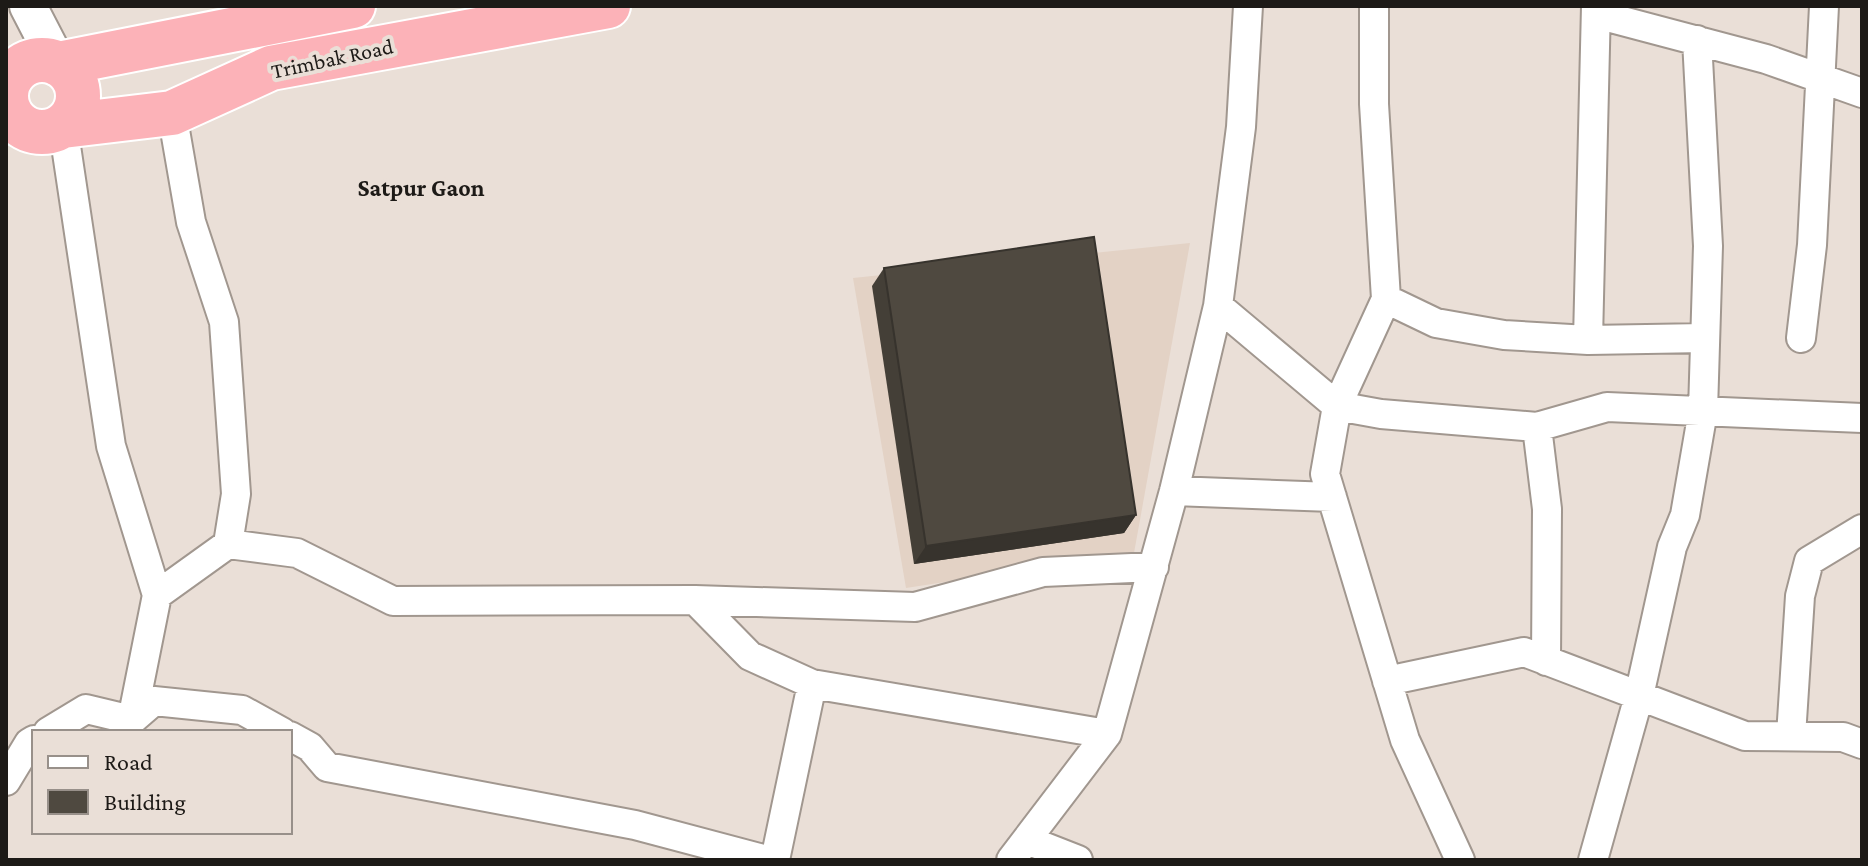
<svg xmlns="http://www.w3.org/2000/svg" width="1868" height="866" font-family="'Crimson Pro',serif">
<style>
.built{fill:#e3d2c5}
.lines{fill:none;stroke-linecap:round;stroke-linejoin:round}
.minor-casing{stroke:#a1978f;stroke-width:32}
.tertiary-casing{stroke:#a1978f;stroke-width:40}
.trunk-casing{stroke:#fff;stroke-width:48}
.minor{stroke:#fff;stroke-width:28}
.tertiary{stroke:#fff;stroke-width:36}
.trunk{stroke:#fcb2b8;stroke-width:44}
.wall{fill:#443f37}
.shaded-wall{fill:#37332d}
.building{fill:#4f4940;stroke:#37332d;stroke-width:2}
.labels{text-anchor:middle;stroke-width:8;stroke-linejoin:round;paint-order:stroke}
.street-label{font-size:22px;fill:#1d1a17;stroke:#eadfd7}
.neighbourhood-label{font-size:24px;font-weight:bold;fill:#1d1a17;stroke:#eadfd7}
</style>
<rect width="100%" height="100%" fill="#eadfd7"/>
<path class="built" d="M1190 243 1134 553 906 588 853 278Z"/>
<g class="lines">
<g class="minor-casing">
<path id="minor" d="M1374 6V104L1386 299 1337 406 1325 474 1405 740 1460 860
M1596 14 1766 59 1862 93
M63 126 111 446 157 595
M1386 299 1436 323 1504 335 1588 340 1705 338
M1218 306 1337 406 1381 414 1537 427 1607 407 1862 418
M1801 338 1812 245 1824 6
M1588 340 1596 6
M1537 427 1547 509 1546 661
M1174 491 1332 497
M228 544 297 553 393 601 695 600 915 607 1043 572 1154 567
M695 600 750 656 812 684 1107 734
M1387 681 1524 652 1745 736 1843 737 1862 744
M132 720 157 595 228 544 236 494 224 322 191 222 172 113
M48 732 86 709 132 720 154 701 242 710 282 732
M290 736 310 747 327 767 635 825 767 860
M1791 736 1800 596 1809 561 1862 529
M6 781 29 743 34 740
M1027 840 1078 860
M775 860 812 684
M1011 860 1107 734 1174 491 1218 306 1241 127 1248 6
M1593 860 1639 696 1672 547 1685 515 1703 411 1708 246 1697 40"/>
</g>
<g class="tertiary-casing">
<path id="tertiary" d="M28 6 58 64
M6 66 12 77"/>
</g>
<g class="trunk-casing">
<path id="trunk" d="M6 96a36 36 0 1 1 72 0a36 36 0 1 1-72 0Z
M58 64 353 6
M63 126 172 113 271 68 608 6"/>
</g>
<use href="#minor" class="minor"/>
<use href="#tertiary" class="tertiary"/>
<use href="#trunk" class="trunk"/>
</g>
<path class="wall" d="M884 268 1136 515 1124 533 914 564 872 286Z"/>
<path class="shaded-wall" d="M1136 515 1124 533 914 564 926 546Z"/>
<path class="building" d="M1094 237 1136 515 926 546 884 268Z"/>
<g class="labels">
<g class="street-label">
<text transform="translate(332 58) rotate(-12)" y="8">Trimbak Road</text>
</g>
<g class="neighbourhood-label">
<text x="421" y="196">Satpur Gaon</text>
</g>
</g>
<rect width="1868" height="866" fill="none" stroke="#1d1a17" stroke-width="16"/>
<rect x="32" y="730" width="260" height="104" fill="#eadfd7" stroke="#98908a" stroke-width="2"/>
<rect x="48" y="756" width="40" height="12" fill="#ffffff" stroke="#98908a" stroke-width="2"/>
<text x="104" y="770" font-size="24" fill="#1d1a17">Road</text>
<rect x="48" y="790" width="40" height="24" fill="#4f4940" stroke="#98908a" stroke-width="2"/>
<text x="104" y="810" font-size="24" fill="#1d1a17">Building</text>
</svg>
